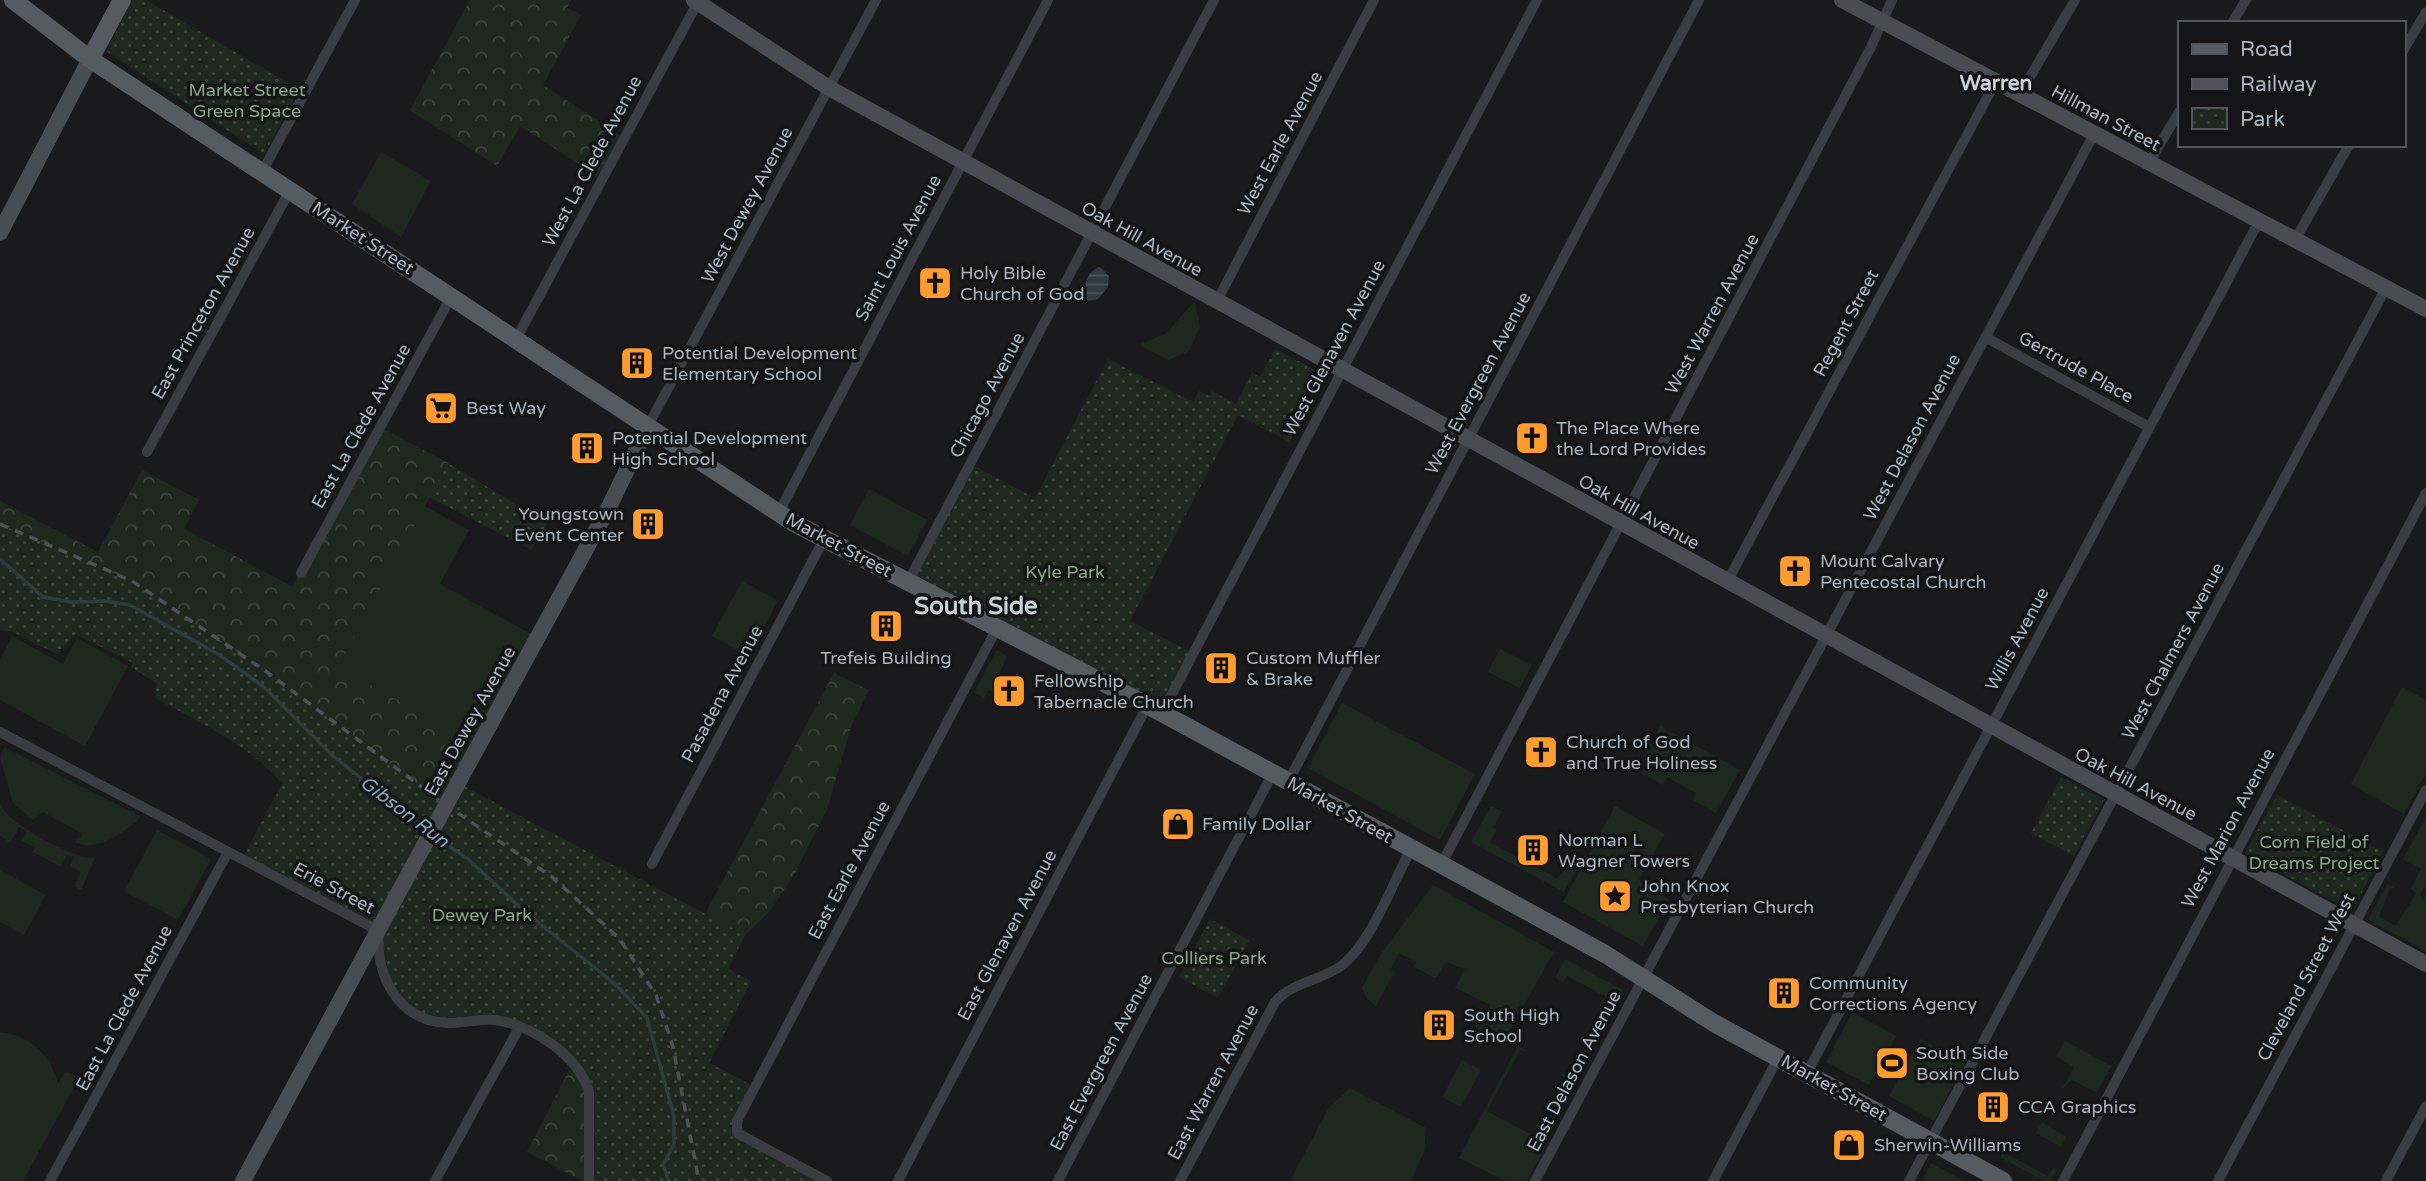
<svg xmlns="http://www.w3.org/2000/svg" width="2426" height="1181" font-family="'Varela Round',sans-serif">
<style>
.green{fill:#1f281f}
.forest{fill:url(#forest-crowns)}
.park{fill:url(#park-dots)}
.water{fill:url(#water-rules)}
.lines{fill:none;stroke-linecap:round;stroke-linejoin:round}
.stream{stroke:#2e3c42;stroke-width:3.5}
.street{stroke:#3b3d42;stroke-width:10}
.secondary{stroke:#494c52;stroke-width:16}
.primary{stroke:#565a61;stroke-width:18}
.rail{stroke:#4e5157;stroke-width:3.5;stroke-dasharray:9 7;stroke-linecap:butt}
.secondary-bridge{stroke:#494c52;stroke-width:16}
.labels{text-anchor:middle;stroke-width:7;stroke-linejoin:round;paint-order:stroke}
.park-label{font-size:18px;fill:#85a982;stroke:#151518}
.street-label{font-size:18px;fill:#acb4bd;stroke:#151518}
.poi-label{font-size:18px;fill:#acb4bd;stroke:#151518;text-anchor:start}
.water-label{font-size:19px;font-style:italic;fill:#81a7ba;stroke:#151518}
.quarter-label{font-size:21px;font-weight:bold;fill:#cdd2d9;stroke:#151518}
.district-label{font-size:24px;font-weight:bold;fill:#cdd2d9;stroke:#151518}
</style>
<defs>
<pattern id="forest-crowns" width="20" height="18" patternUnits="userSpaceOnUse" patternTransform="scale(1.75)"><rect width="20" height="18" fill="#1f281f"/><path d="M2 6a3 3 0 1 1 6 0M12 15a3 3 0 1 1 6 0" fill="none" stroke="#3d453e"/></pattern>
<pattern id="park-dots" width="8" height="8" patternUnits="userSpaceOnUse" patternTransform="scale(1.75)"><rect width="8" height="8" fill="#1f281f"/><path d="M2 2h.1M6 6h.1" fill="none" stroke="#3d453e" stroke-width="1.8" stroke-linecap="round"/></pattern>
<pattern id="water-rules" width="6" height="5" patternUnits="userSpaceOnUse" patternTransform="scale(1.75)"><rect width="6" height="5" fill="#2e3c42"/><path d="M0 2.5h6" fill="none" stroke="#4a565b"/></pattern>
</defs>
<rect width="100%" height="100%" fill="#1a1a1d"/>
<path class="green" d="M381 152 431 181 401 237 352 204Z
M1195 301 1200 327 1189 351 1169 360 1139 345 1166 333Z
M869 489 927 520 908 556 850 525Z
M424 506 469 530 440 584 538 638 479 745 338 667Z
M742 581 778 601 749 656 712 636Z
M12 636 63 664 77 638 128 666 85 746 0 700V659Z
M1500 649 1532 665 1520 688 1488 672Z
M997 650 1007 655 992 692 988 690 984 698 974 692Z
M2402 687 2426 700V773L2404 814 2351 784Z
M1342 703 1475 774 1440 840 1308 768Z
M1660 726 1740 770 1716 813 1693 800 1696 793 1667 777 1663 785 1636 770Z
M4 747 140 816 139 819C123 833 96 853 75 842L83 834 43 812 33 820 13 803 0 758Z
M0 803C8 825 72 858 95 858L81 890 74 886 81 872 70 866 73 857 67 855 61 867 33 852 35 848 22 841 27 831 19 827 10 843 0 835Z
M1491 806 1502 811 1493 828 1496 830 1490 842 1521 859 1524 853 1530 856 1527 862 1557 878 1573 862 1579 865 1564 892 1471 842Z
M1615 806 1665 834 1639 879 1669 900 1643 946 1563 902Z
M2426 817V884L2420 895 2426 898V951L2368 920 2387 884 2396 888H2390L2379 917 2396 926 2416 893 2410 889 2421 869 2403 859Z
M157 830 211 859 178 920 124 891Z
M0 870 46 895 24 935 0 922Z
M1433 885 1554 952 1505 1039 1497 1041 1474 1029 1491 1005 1455 988 1465 969 1446 962 1436 978 1414 967 1416 962 1399 953 1391 969 1394 972 1376 1006 1367 999 1362 988 1380 955Z
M1565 959 1623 990 1584 1064 1577 1066 1570 1060 1579 1061 1607 1009 1600 1005 1605 996 1567 976 1563 983 1555 978Z
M1852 1012 1896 1036 1869 1085 1826 1062Z
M0 1032C29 1035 51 1055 58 1083L66 1071 79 1078 23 1181H0Z
M1920 1039 1965 1063 1934 1121 1889 1096Z
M2065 1041 2111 1066 2097 1093 2072 1080 2062 1089 2074 1067 2056 1057Z
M1518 1045 1528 1052 1520 1050 1487 1111 1537 1138 1545 1147 1527 1181H1505L1459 1158Z
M1462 1060 1481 1070 1461 1107 1442 1097Z
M1562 1073 1575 1082 1552 1126 1543 1127 1536 1121 1545 1123 1568 1080 1561 1076Z
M1350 1088 1426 1128 1424 1152 1411 1181H1290L1328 1109Z
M2042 1122 2066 1137 2061 1147 2036 1133Z
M2003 1152 2048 1176 2053 1167 2057 1169 2051 1181H2045L2000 1157Z
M1931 1163 1964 1181H1922Z"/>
<path class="forest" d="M470 0H571L567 8 581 15 543 85 625 138 602 179 520 126 497 166 410 110Z
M380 427 448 463 338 667 479 745 458 784 705 914 834 673 869 690 851 727 827 809 795 873 770 911 745 935 728 969 751 981 709 1063 755 1087 736 1129 827 1181H583L527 1152 574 1061 379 931 242 859 282 784C249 744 201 723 155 698L157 683 131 667 133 663 76 634 57 654 11 631 0 630V501L98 552 142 470 199 500 184 529 293 587Z"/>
<path class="park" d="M133 0H146L300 90 264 154 106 51Z
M1275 349 1325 375 1289 442 1238 415 1130 621 1193 653 1162 713 908 582 970 464 1035 498 1108 359 1193 402 1199 391 1209 396 1212 391 1236 404 1252 373 1260 377Z
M448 463 547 523 532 550 429 497Z
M0 524 132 581 264 670 446 805 458 783 745 935 728 969 751 981 709 1063 755 1087 736 1129 827 1181H589L591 1105 568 1055 502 1021H431L394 995 379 931 242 859 282 784C249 744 201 723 155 698L157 683 131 667 133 663 76 634 57 654 11 631 0 630Z
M2061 777 2104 800 2074 856 2031 833Z
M2277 795 2383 852 2352 911 2245 853Z
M1210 919 1249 940 1218 998 1179 977Z"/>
<path class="water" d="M1100 267 1109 276 1108 287 1098 299 1087 301 1084 297C1084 285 1087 271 1100 267Z"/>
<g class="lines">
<path class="stream" d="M0 559 43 597 71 602 105 601 130 605 218 654 264 687 333 756 426 830
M435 836 469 860 523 910 616 985 647 1018 674 1116V1144L663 1165 669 1181"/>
<path class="street" d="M2232 23 2246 0
M2403 51 2426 12
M2020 94 2075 0
M2149 163 2179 112
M262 172 355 0
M2295 240 2349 145
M1217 301 1374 0
M1985 337 2149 427
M516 339 699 0
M648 426 876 0
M147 452 290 190
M779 512 1048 0
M301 573 451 297
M908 582 1214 0
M1727 582 1996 81
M1162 713 1537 0
M0 732 379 931C375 975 398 1021 447 1023 463 1024 479 1018 495 1020 532 1025 579 1056 589 1092V1181
M1288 782 1699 0
M652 864 824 539
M1441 865 1871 47 1892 0
M1807 1073 2259 221
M50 1181 228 852
M435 1181 519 1028
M827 1181 737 1133V1121L997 628
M898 1181 1147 706
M1058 1181 1273 773
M1180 1181 1275 1002C1292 982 1320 981 1341 966 1371 944 1393 882 1411 849
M1535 1181 2094 134
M1713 1181 1778 1058
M1909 1181 2386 288
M2063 1181 2426 493
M2218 1181 2426 790
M2386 1181 2426 1106"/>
<path class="secondary" d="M694 0 829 88 2426 964
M1842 0 2426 309
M0 233 90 59
M458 783 610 505 648 426
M243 1181 395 899"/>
<path class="primary" d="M13 0 90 59 794 523 1162 713 1503 898 1605 954 1714 1023 2003 1181
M90 59 122 0"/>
<path class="rail" d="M0 524 132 581 264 670 446 805 552 877 619 938 656 995 673 1047 699 1181"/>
<path class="secondary-bridge" d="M395 899 458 783"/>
</g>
<defs>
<g id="church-square" transform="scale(1.75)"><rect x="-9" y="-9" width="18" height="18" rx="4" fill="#ff9c30" stroke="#151518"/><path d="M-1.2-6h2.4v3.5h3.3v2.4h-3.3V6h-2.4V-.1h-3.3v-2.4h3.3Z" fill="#111"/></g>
<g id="building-square" transform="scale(1.75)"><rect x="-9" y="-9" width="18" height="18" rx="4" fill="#ff9c30" stroke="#151518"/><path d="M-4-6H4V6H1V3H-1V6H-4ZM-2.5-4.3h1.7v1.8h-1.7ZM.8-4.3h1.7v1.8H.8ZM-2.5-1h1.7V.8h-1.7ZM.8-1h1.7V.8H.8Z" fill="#111"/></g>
<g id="supermarket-square" transform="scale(1.75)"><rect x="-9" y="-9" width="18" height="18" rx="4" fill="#ff9c30" stroke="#151518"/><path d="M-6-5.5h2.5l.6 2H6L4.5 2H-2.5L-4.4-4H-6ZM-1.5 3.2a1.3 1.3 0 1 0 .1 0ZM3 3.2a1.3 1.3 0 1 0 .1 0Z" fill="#111"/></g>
<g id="shop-square" transform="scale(1.75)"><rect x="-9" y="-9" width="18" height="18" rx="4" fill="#ff9c30" stroke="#151518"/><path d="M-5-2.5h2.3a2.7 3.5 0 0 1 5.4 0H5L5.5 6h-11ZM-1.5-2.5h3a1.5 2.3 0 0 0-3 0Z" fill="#111"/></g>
<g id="sight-square" transform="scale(1.75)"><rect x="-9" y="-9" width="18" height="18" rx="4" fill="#ff9c30" stroke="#151518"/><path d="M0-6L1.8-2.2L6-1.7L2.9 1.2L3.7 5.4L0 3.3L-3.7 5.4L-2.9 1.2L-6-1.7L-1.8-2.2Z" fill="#111"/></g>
<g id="stadium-square" transform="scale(1.75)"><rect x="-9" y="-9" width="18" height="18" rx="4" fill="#ff9c30" stroke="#151518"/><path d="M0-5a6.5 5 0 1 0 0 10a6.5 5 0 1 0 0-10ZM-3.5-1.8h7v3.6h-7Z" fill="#111"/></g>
</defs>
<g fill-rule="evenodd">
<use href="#church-square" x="935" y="283"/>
<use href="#building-square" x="637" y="363"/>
<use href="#supermarket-square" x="441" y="408"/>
<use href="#church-square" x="1532" y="438"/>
<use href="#building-square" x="587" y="448"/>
<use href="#building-square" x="648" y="524"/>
<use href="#church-square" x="1795" y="571"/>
<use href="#building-square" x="886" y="626"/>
<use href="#building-square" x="1221" y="668"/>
<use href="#church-square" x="1009" y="691"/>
<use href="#church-square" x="1541" y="752"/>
<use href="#shop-square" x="1178" y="824"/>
<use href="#building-square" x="1533" y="850"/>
<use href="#sight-square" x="1615" y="896"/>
<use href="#building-square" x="1784" y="993"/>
<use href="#building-square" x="1439" y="1025"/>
<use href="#stadium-square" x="1892" y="1063"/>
<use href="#building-square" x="1993" y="1107"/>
<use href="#shop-square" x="1849" y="1145"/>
</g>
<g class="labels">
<g class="park-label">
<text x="247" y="96">Market Street<tspan x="247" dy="21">Green Space</tspan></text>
<text x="1065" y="578">Kyle Park</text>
<text x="2314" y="848">Corn Field of<tspan x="2314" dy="21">Dreams Project</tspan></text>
<text x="482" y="921">Dewey Park</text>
<text x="1214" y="964">Colliers Park</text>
</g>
<g class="street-label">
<text transform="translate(2106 118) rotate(28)" y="6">Hillman Street</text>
<text transform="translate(1280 143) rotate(-62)" y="6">West Earle Avenue</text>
<text transform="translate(592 161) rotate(-62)" y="6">West La Clede Avenue</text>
<text transform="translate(747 205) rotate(-62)" y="6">West Dewey Avenue</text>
<text transform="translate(363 238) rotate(33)" y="6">Market Street</text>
<text transform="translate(1142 239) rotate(29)" y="6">Oak Hill Avenue</text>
<text transform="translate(898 248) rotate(-62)" y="6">Saint Louis Avenue</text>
<text transform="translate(203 313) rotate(-61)" y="6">East Princeton Avenue</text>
<text transform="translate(1712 314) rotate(-62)" y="6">West Warren Avenue</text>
<text transform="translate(1846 323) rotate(-62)" y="6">Regent Street</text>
<text transform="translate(1334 348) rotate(-62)" y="6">West Glenaven Avenue</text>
<text transform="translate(2076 367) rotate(29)" y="6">Gertrude Place</text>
<text transform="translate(1478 383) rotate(-62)" y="6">West Evergreen Avenue</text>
<text transform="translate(987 395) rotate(-62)" y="6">Chicago Avenue</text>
<text transform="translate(361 426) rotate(-61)" y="6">East La Clede Avenue</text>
<text transform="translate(1912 437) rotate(-62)" y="6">West Delason Avenue</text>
<text transform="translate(1639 512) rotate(29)" y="6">Oak Hill Avenue</text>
<text transform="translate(839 545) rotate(28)" y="6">Market Street</text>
<text transform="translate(2017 639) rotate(-62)" y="6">Willis Avenue</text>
<text transform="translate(2173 651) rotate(-62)" y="6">West Chalmers Avenue</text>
<text transform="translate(722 694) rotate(-62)" y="6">Pasadena Avenue</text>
<text transform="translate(470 721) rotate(-61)" y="6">East Dewey Avenue</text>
<text transform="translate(2136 784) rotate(28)" y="6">Oak Hill Avenue</text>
<text transform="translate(1340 810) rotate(29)" y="6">Market Street</text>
<text transform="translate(2228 828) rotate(-62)" y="6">West Marion Avenue</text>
<text transform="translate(849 870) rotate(-62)" y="6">East Earle Avenue</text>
<text transform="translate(334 888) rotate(28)" y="6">Erie Street</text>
<text transform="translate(1007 935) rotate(-62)" y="6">East Glenaven Avenue</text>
<text transform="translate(2306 977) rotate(-62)" y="6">Cleveland Street West</text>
<text transform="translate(124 1008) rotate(-62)" y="6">East La Clede Avenue</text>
<text transform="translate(1101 1062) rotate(-62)" y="6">East Evergreen Avenue</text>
<text transform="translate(1574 1071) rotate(-62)" y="6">East Delason Avenue</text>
<text transform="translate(1213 1082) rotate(-62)" y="6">East Warren Avenue</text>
<text transform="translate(1834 1088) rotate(29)" y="6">Market Street</text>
</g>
<g class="poi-label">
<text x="960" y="279">Holy Bible<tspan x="960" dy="21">Church of God</tspan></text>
<text x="662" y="359">Potential Development<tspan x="662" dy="21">Elementary School</tspan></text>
<text x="466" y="414">Best Way</text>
<text x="1556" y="434">The Place Where<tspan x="1556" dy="21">the Lord Provides</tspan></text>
<text x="612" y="444">Potential Development<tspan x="612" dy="21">High School</tspan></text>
<text x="624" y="520" text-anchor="end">Youngstown<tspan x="624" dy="21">Event Center</tspan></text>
<text x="1820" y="567">Mount Calvary<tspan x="1820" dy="21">Pentecostal Church</tspan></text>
<text x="886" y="664" text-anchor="middle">Trefeis Building</text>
<text x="1246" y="664">Custom Muffler<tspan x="1246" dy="21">&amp; Brake</tspan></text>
<text x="1034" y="687">Fellowship<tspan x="1034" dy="21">Tabernacle Church</tspan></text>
<text x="1566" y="748">Church of God<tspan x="1566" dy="21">and True Holiness</tspan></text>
<text x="1202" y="830">Family Dollar</text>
<text x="1558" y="846">Norman L<tspan x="1558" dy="21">Wagner Towers</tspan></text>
<text x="1640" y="892">John Knox<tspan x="1640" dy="21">Presbyterian Church</tspan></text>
<text x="1809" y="989">Community<tspan x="1809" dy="21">Corrections Agency</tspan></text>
<text x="1464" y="1021">South High<tspan x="1464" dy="21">School</tspan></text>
<text x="1916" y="1059">South Side<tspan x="1916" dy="21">Boxing Club</tspan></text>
<text x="2018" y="1113">CCA Graphics</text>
<text x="1874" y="1151">Sherwin-Williams</text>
</g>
<g class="water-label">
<text transform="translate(405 811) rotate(37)" y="7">Gibson Run</text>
</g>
<g class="quarter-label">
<text x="1996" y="90">Warren</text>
</g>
<g class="district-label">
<text x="976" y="614">South Side</text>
</g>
</g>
<rect x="2178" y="21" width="228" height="126" fill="#151518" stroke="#51555a" stroke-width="2"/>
<rect x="2192" y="44" width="35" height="10" fill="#565a61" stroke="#51555a" stroke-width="2"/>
<text x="2240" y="56" font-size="21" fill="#acb4bd">Road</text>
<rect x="2192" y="79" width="35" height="10" fill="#4e5157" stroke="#51555a" stroke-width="2"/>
<text x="2240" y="91" font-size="21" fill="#acb4bd">Railway</text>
<rect x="2192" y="108" width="35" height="21" fill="url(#park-dots)" stroke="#51555a" stroke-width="2"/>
<text x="2240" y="126" font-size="21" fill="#acb4bd">Park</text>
</svg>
